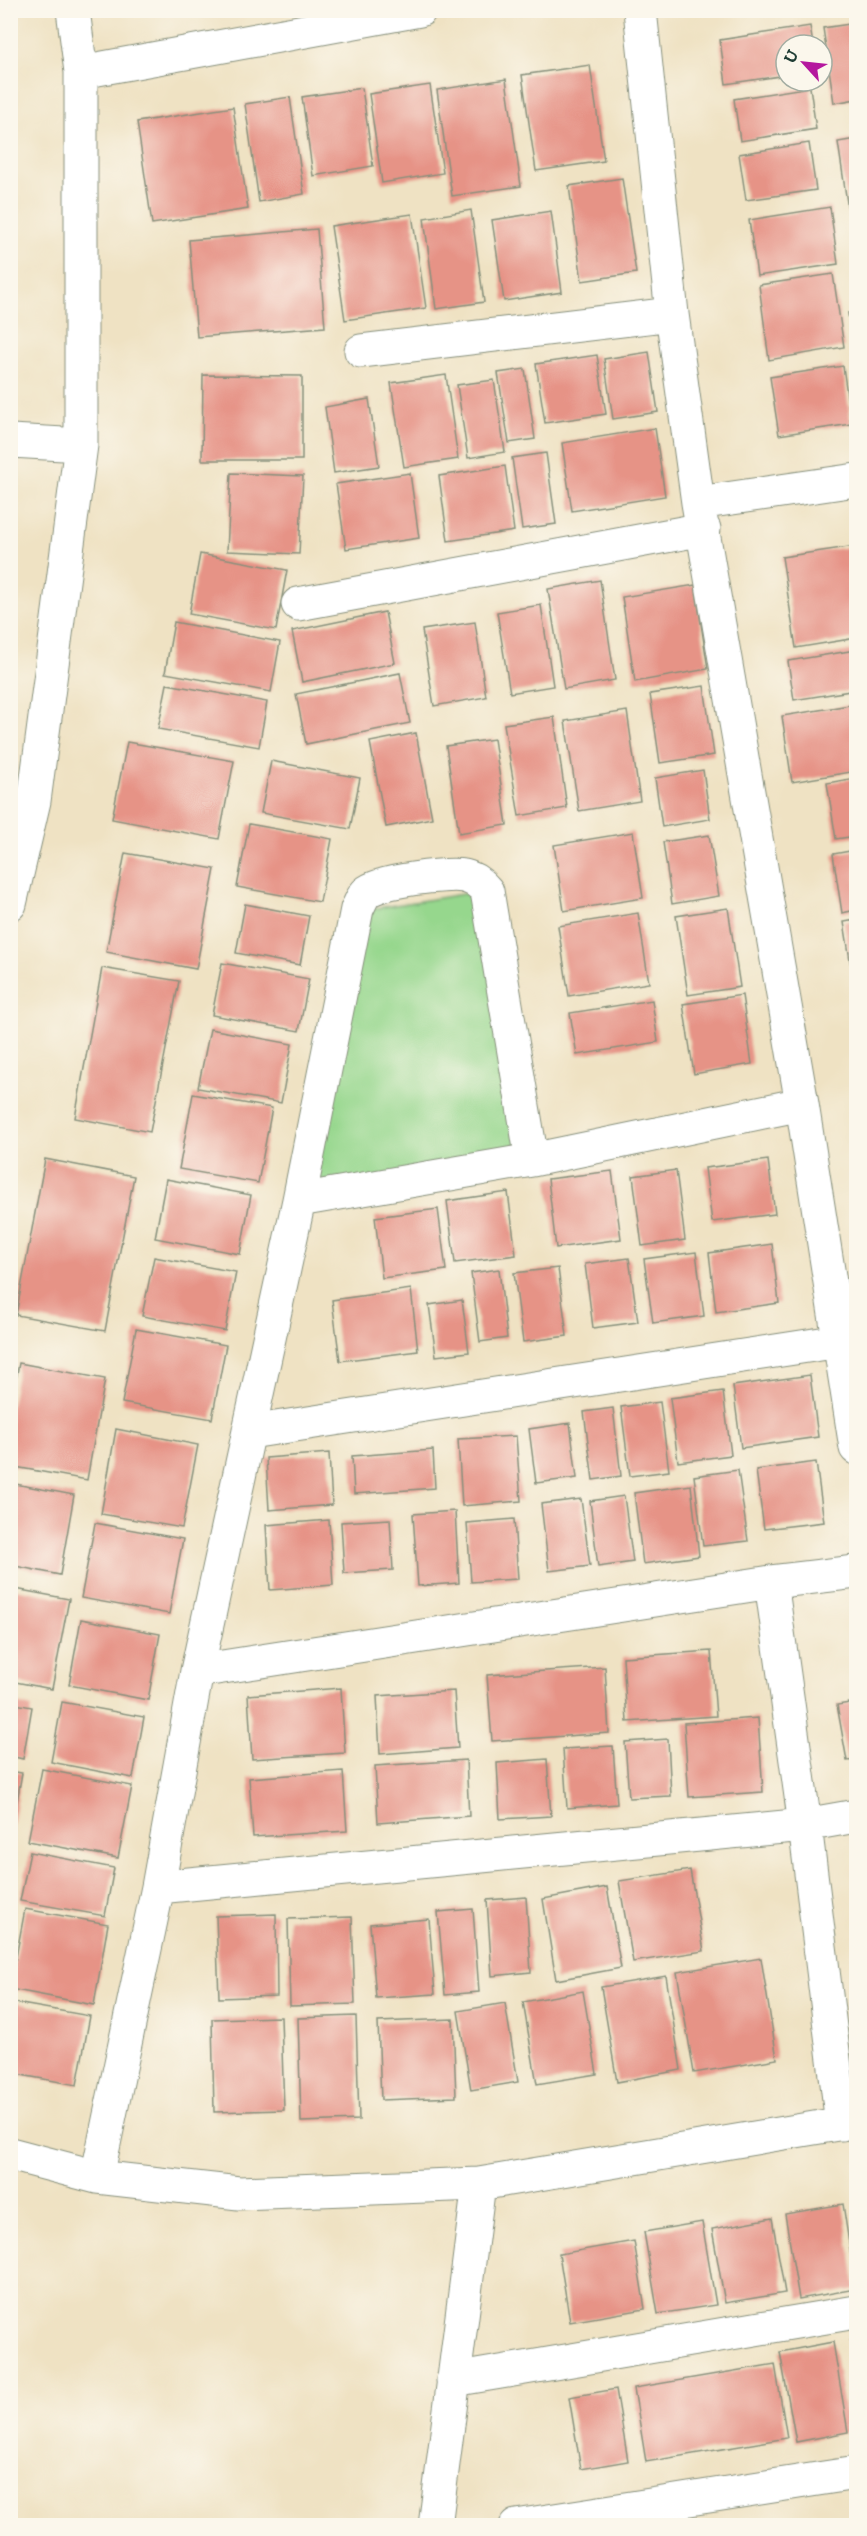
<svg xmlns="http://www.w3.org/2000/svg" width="867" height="2536" font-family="'IM FELL DW Pica',serif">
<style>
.green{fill:#96d78d;stroke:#5a8a60;stroke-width:1.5}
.building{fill:#e69386}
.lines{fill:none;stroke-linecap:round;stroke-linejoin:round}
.street-casing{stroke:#87907c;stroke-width:35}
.street{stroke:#fff;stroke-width:33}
</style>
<rect width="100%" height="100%" fill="#fbf7ec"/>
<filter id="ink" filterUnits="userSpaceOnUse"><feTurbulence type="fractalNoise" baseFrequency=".0167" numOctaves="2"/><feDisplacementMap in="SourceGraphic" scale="12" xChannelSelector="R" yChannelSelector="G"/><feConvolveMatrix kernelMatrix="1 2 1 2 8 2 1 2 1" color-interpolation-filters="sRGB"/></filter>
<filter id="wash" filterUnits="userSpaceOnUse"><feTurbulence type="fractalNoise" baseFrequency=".008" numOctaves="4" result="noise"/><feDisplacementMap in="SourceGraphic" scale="24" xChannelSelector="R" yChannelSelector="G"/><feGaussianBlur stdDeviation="1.35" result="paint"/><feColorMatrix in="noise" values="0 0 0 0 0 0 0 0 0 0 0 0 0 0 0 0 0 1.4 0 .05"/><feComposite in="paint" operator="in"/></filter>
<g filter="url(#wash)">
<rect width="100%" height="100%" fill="#efe2c3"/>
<path class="green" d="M481 891 528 1152 300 1198 365 910Z"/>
<g id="blocks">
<path class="building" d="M856 23V99L834 103 823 28Z
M810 26 813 45H786V75L726 84 720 40Z
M590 65 604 161 536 171 522 75Z
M506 79 521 186 452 196 437 90Z
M430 85 443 173 382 183 369 94Z
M810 87 816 129 740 141 734 99Z
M362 88 373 166 313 176 302 97Z
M290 97 304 194 259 202 245 104Z
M233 107 248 209 152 224 137 122Z
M856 139V222L850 223 838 142Z
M809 143 816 190 746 200 739 154Z
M622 178 636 273 582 281 569 186Z
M830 207 838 264 757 276 749 220Z
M471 210 484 302 436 309 424 218Z
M551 211 562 292 504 301 492 220Z
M412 214 426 308 345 320 331 226Z
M317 229 325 327 197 337 189 240Z
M833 274 844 347 769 360 759 285Z
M856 312V363L855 364 848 313Z
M649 352 658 412 613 419 604 359Z
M597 355 606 414 545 423 536 364Z
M843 366 851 424 779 435 770 377Z
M525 369 535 439 509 443 498 373Z
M203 375 302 376V460H202Z
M446 375 458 459 404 467 391 383Z
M494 380 505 452 468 458 457 385Z
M369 399 379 466 334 473 325 407Z
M655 428 665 496 572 511 562 443Z
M546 453 556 524 522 529 512 458Z
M505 466 514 531 448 541 439 476Z
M231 473 303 476 299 554 227 551Z
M410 473 419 538 346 549 336 484Z
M855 546 856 638 796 648 782 557Z
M200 554 287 570 276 630 189 614Z
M600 580 615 680 564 689 548 589Z
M695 585 708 669 635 682 622 597Z
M541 605 553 686 510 693 497 612Z
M385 612 395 663 302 682 292 631Z
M174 622 280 642 271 692 165 673Z
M475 622 486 697 434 706 422 630Z
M856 650V690L794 700 788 661Z
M400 673 410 723 306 744 296 694Z
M167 684 267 702 259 747 158 729Z
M704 686 714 755 660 763 650 694Z
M856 704V771L792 782 782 716Z
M627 711 640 801 579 811 565 721Z
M554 717 567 808 519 816 504 724Z
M416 733 432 818 386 827 370 742Z
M494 739 507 825 459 833 446 746Z
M127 742 234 761 219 839 112 819Z
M271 761 360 778 350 829 261 813Z
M703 770 710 819 662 827 655 778Z
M856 778V836L836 839 827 783Z
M249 824 332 839 320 902 237 887Z
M633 832 643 898 564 911 554 845Z
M709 835 719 896 672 904 663 842Z
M856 850V910L842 913 833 854Z
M125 853 215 869 196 969 106 952Z
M245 904 309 916 300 965 236 953Z
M728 908 740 987 688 995 676 916Z
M638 913 649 983 569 996 558 926Z
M856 920V985H854L844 922Z
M222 963 309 979 299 1031 212 1015Z
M102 968 179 981 150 1132 75 1118Z
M742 995 752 1064 694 1074 683 1004Z
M652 1000 658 1042 577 1055 570 1013Z
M210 1029 292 1044 281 1103 198 1088Z
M193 1094 272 1108 258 1183 179 1169Z
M45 1159 134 1176 105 1331 16 1315Z
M768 1160 775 1214 712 1222 705 1168Z
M676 1170 685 1240 642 1246 633 1176Z
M612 1171 621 1239 556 1248 548 1179Z
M166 1179 251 1195 240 1254 155 1238Z
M508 1192 516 1255 455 1263 447 1201Z
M438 1209 446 1270 382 1278 375 1217Z
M772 1244 779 1303 716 1312 709 1253Z
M696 1252 704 1316 653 1323 644 1259Z
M154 1257 236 1272 225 1331 142 1316Z
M629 1258 638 1322 593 1328 585 1264Z
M558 1268 567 1336 523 1342 514 1273Z
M499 1269 507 1338 480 1342 471 1273Z
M411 1289 418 1351 340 1361 332 1300Z
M462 1300 469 1352 436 1356 429 1305Z
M136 1329 226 1345 212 1419 122 1403Z
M19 1363 105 1379 87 1480 10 1466V1410Z
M810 1375 818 1437 741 1448 733 1386Z
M723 1391 731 1455 678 1462 670 1398Z
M660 1402 669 1471 630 1476 621 1407Z
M613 1408 621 1476 593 1480 584 1412Z
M570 1423 577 1478 536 1483 529 1429Z
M116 1429 198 1445 182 1528 101 1514Z
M516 1436 521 1501 462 1506 458 1439Z
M433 1450 435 1488 354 1494 352 1456Z
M329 1453 332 1505 269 1510 266 1458Z
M816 1462 824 1522 764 1529 756 1470Z
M738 1470 748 1541 703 1546 694 1476Z
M10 1483 74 1495 60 1575 10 1565Z
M691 1485 699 1556 643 1564 634 1493Z
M624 1496 633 1562 598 1567 590 1501Z
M581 1499 590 1566 549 1571 541 1504Z
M455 1511 459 1583 418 1586 413 1514Z
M390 1519 393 1570 344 1573 341 1522Z
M514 1519 518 1579 471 1582 467 1523Z
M329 1520 333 1585 270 1590 266 1525Z
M95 1523 183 1539 169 1614 81 1598Z
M10 1588 69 1599 52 1689 10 1681Z
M81 1619 160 1634 148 1700 69 1685Z
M711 1651 716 1716 627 1722 623 1657Z
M605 1667 609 1733 492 1741 487 1675Z
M341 1688 345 1753 252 1759 248 1695Z
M454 1691 458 1748 380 1754 377 1696Z
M62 1702 144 1717 133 1778 51 1762Z
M856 1702V1760L847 1761 837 1705Z
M10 1703 32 1707 23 1759 10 1756Z
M758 1718 763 1792 689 1797 684 1723Z
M668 1739 671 1796 629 1798 625 1742Z
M613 1746 617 1804 567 1808 563 1749Z
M547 1759 551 1816 500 1819 497 1763Z
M466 1760 469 1816 378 1823 375 1766Z
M42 1769 132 1786 118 1858 28 1841Z
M10 1771 22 1773 12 1830H10Z
M343 1771 347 1831 253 1837 249 1778Z
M30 1852 114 1868 105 1916 20 1901Z
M690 1870 704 1951 633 1962 619 1881Z
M607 1887 621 1968 556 1980 543 1899Z
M526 1897 531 1972 492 1976 487 1900Z
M25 1909 108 1924 94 2005 10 1989Z
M473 1909 479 1992 445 1995 438 1912Z
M276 1914 277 1996 219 1998 216 1916Z
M352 1917 355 2004 290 2006 288 1919Z
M429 1919 435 1994 376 1998 370 1924Z
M761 1958 777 2059 694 2073 677 1972Z
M666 1976 681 2070 617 2082 601 1987Z
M583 1991 597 2074 537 2084 523 2002Z
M10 2002 90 2016 77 2085 10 2073Z
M505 2003 518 2082 471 2090 458 2011Z
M356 2016 359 2120 301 2122 298 2018Z
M281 2017 284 2110 214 2112 212 2019Z
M453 2019 456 2097 381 2100 378 2022Z
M843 2204 856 2289 799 2299 785 2214Z
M772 2218 785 2293 725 2303 712 2229Z
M702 2222 716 2305 658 2314 644 2232Z
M634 2241 645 2309 570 2322 559 2254Z
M856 2340V2375H855L850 2341Z
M833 2342 848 2432 796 2442 780 2352Z
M775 2364 787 2438 646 2462 634 2388Z
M616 2389 628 2461 581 2469 569 2397Z"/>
</g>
</g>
<g filter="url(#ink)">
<use href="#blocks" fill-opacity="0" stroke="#87907c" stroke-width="1.5"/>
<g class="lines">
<g class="street-casing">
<path id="street" d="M640 10 672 314 698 503 802 1104 856 1448
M81 72 420 10
M361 351 672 314
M11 441 81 445
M698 503 856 480
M298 604 704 529
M10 904 34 801 81 445V72L73 10
M299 1200 532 1160 802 1104
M250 1432 840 1341
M771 1582 805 1825 842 2124
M197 1671 771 1582 856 1572
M158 1887 805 1825 856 1816
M10 2154 97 2177 239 2193 479 2184 856 2121
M97 2177 158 1887 197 1671 299 1200 357 909C360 904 362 896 367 892 378 881 448 873 464 876 475 879 480 883 487 891L532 1160
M453 2380 856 2312
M435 2526 479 2184
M516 2526 856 2473"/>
</g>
<use href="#street" class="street"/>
</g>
</g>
<rect width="867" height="2536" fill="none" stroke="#fbf7ec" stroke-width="36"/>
<g transform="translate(804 63) rotate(297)"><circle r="28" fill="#fbf7ec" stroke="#a3ada2" stroke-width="1.5"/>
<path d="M0-4.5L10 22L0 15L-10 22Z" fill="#b5179e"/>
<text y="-9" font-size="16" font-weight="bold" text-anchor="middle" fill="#1f3d34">U</text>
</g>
</svg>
